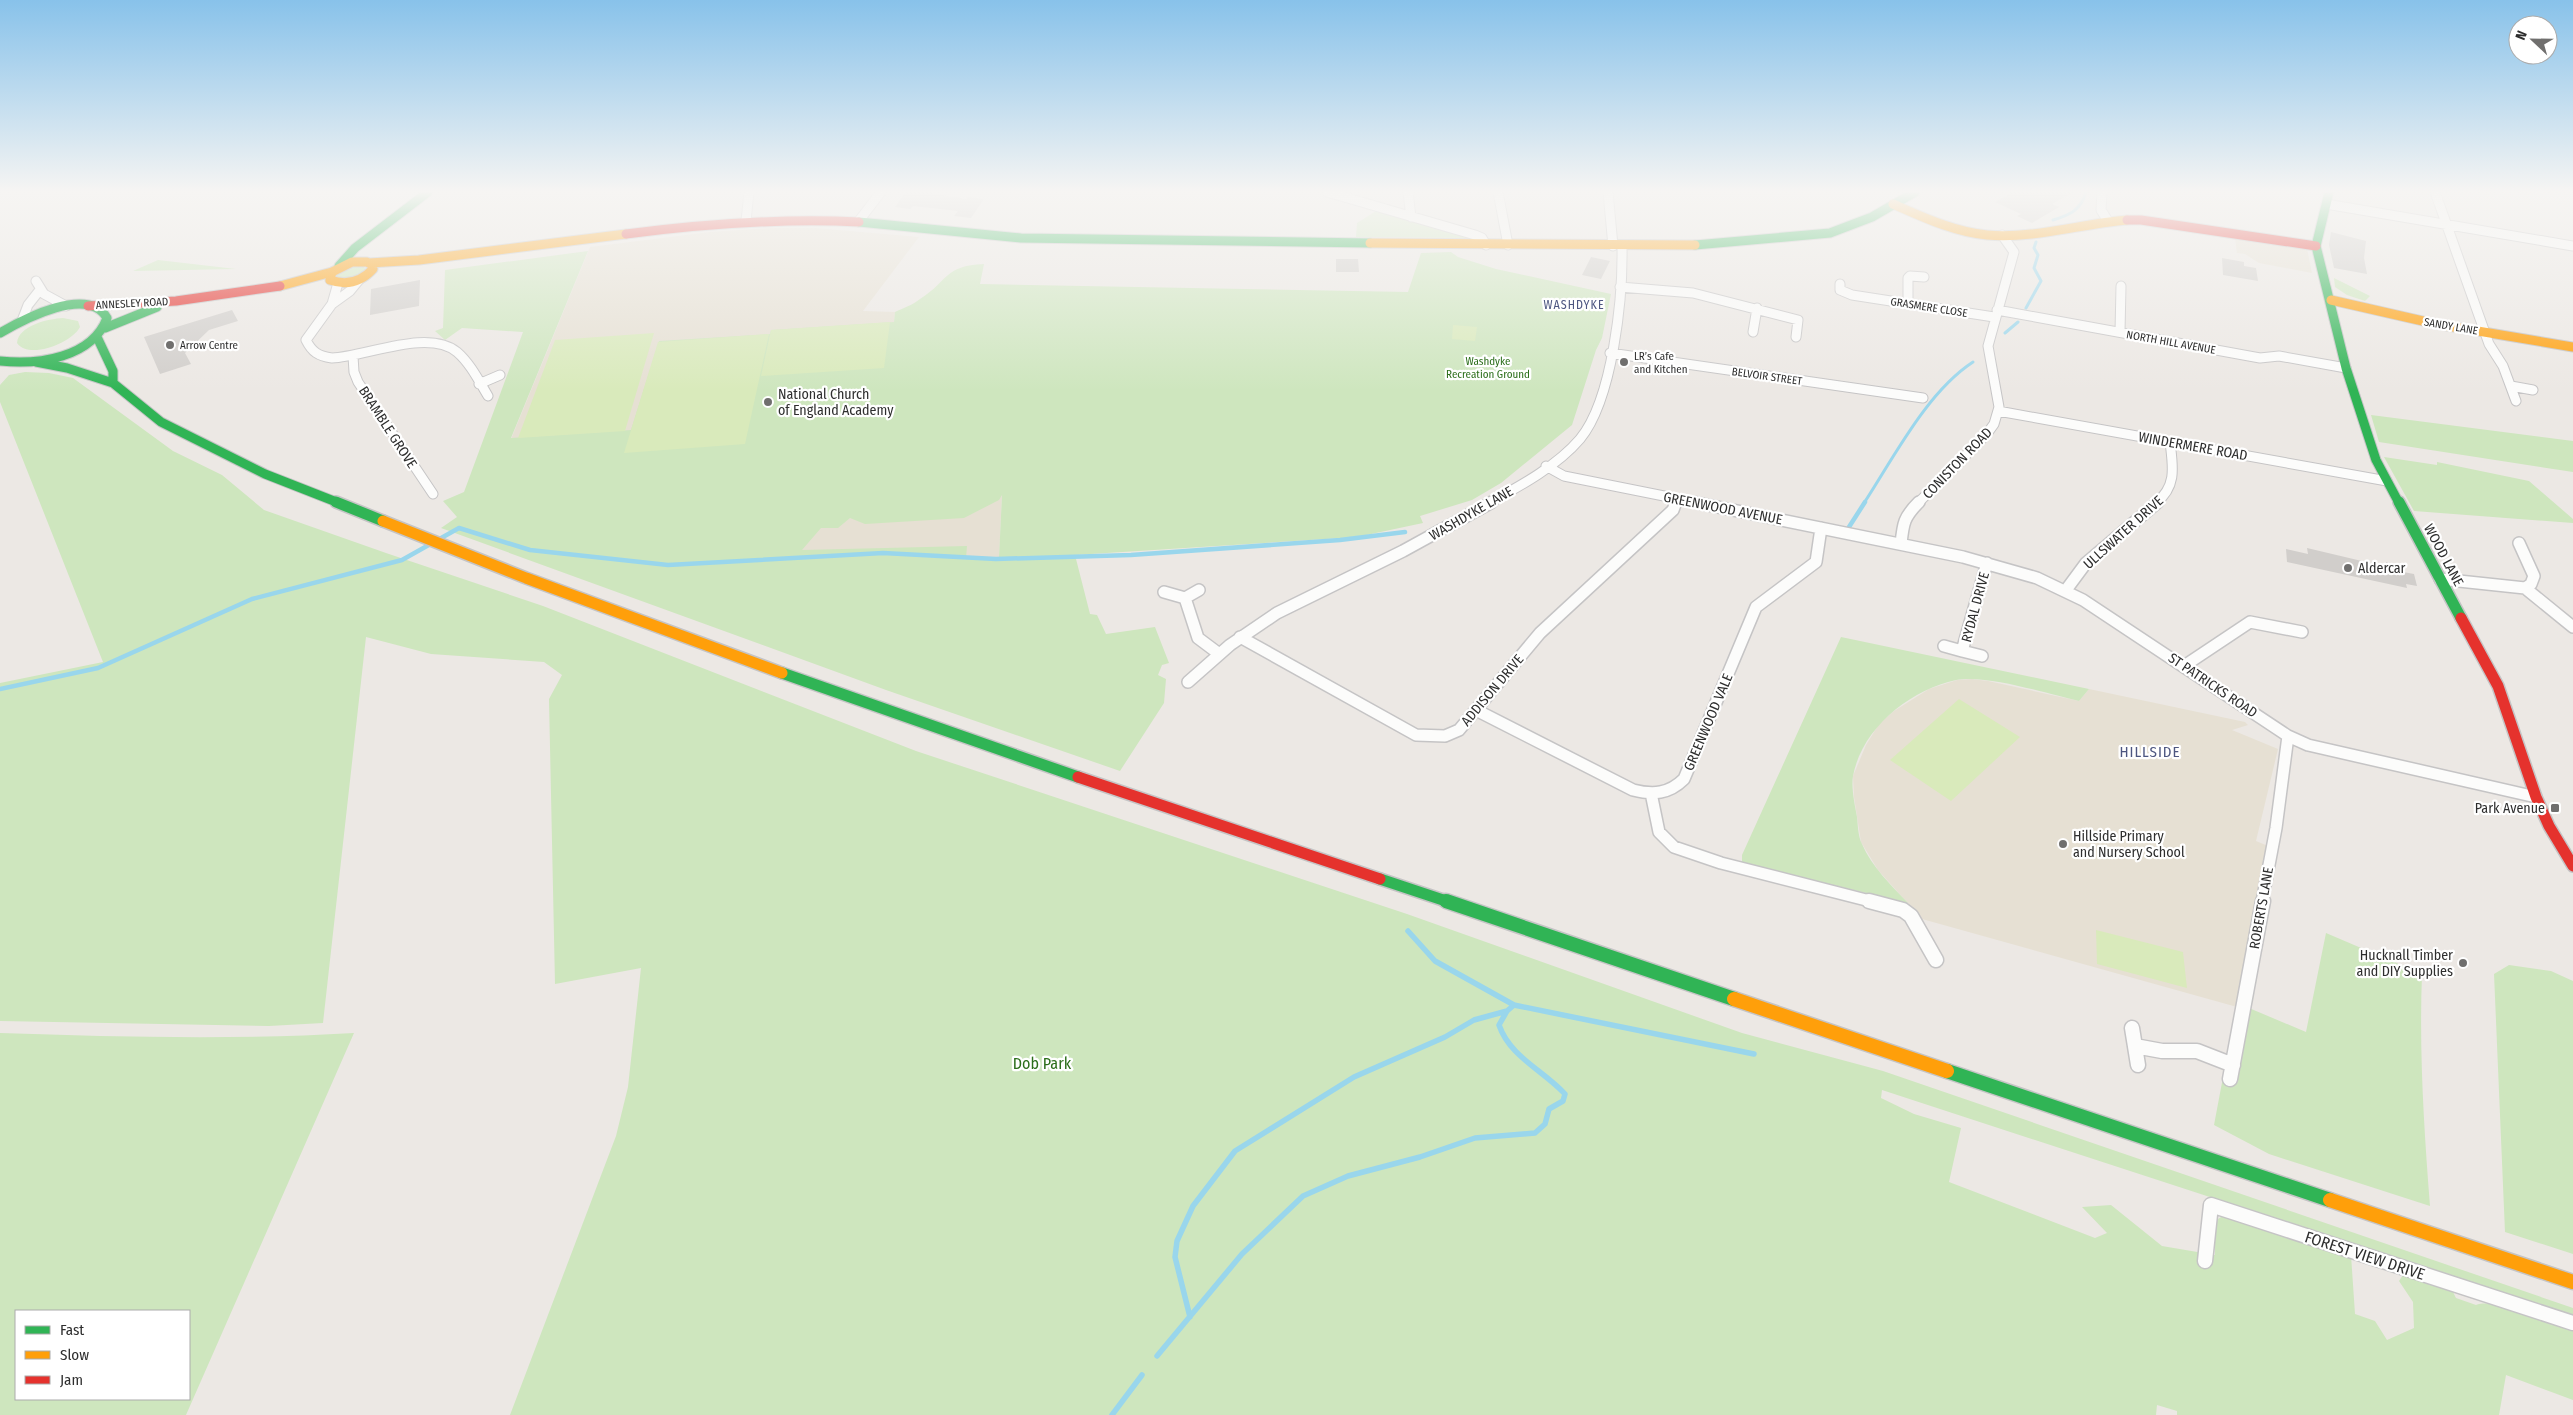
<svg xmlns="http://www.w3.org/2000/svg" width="2573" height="1415" font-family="'Fira Sans Condensed',sans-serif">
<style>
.education{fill:#e6e0d3}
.green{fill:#cee6be;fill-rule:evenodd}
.pitch{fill:#d9eabb}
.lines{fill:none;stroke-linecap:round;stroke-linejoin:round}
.stream-far2{stroke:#99d6ec;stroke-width:3}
.stream-far1{stroke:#99d6ec;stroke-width:4.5}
.stream{stroke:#99d6ec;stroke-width:5.5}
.building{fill:#d1cecb}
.street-far2-casing{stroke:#c5c4c5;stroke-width:11}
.street-far1-casing{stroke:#c5c4c5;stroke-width:14}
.street-casing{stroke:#c5c4c5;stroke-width:17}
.fast-far2-casing{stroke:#c5c4c5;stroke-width:11}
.fast-far1-casing{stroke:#c5c4c5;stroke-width:14}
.fast-casing{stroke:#c5c4c5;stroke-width:17}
.slow-far2-casing{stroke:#c5c4c5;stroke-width:11}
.slow-far1-casing{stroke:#c5c4c5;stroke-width:14}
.slow-casing{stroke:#c5c4c5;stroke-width:17}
.jam-far1-casing{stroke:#c5c4c5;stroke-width:11}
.jam-casing{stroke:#c5c4c5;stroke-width:14}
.street-far2{stroke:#fcfcfb;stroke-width:9}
.street-far1{stroke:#fcfcfb;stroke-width:11}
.street{stroke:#fcfcfb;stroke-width:14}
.fast-far2{stroke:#30b455;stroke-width:9}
.fast-far1{stroke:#30b455;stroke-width:11}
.fast{stroke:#30b455;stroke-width:14}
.slow-far2{stroke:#ff9f0a;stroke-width:9}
.slow-far1{stroke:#ff9f0a;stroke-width:11}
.slow{stroke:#ff9f0a;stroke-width:14}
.jam-far1{stroke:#e5322d;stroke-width:9}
.jam{stroke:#e5322d;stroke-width:11}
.poi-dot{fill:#706f6e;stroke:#fff;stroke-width:2}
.labels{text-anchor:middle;stroke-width:4.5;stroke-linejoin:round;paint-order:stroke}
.far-street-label{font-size:11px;fill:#2e2e2e;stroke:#fff}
.far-poi-label{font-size:11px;fill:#2e2e2e;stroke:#fff;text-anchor:start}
.far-park-label{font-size:11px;fill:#2c6e1b;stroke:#fff}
.far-neighbourhood-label{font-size:12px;letter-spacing:1px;fill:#4d5680;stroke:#fff}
.poi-label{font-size:14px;fill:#2e2e2e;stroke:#fff;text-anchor:start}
.street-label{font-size:14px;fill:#2e2e2e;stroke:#fff}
.neighbourhood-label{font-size:15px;letter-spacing:1px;fill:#4d5680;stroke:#fff}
.near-park-label{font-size:16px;fill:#2c6e1b;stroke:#fff}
.near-street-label{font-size:16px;fill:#2e2e2e;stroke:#fff}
</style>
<rect width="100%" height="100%" fill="#ece8e4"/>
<path class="education" d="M773 228H815L919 237 863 311 895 312 894 322 1002 493 999 557 666 566 511 439 590 247 710 232Z
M2235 238 2307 249 2312 273 2259 263 2245 254 2237 253Z
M1972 679 1988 681 2079 701 2089 689 2245 722 2248 725 2232 730 2278 749 2256 841 2268 846 2237 1007 1922 919 1878 870 1861 842 1854 797 1853 776 1866 745 1879 724 1894 711 1929 689 1957 680Z"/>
<path class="green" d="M1376 211 1457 234 1466 238 1356 237 1357 223Z
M588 251 511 438 631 430 659 341 770 334 771 330 894 322 895 312C903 308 913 305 920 299 950 280 943 266 984 264L980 284 1408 292 1421 253 1451 252 1458 257 1496 269 1611 294 1602 338 1596 350 1572 425 1501 483 1472 500 1420 516 1423 523 1357 537 1075 555 1090 614 1097 615 1106 634 1155 627 1169 663 1162 665 1158 675 1166 679 1164 703 1120 771 886 690 441 528 457 517 443 501 464 492 523 332 462 328 445 340 435 331 443 328 445 270ZM1002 495 999 557 966 558 967 546 802 550 821 528H838L850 518 865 524 964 518 999 500Z
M158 260 236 269 133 271Z
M349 266H363L366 270 353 279 336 278V273Z
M2334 278 2370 296 2365 301 2347 295 2335 287Z
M63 318 78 321 80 327C72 343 29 360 17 343 19 325 48 319 63 318Z
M25 372 49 373 73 378 173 451 222 475 264 510 386 553 543 606 916 751 1407 914 1742 1033 1883 1071 2573 1308V1318L2372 1250 1882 1090 1881 1098 1914 1114 1961 1128 1949 1182 2095 1238 2107 1233 2082 1207 2111 1205 2162 1246 2215 1255V1221L2221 1217 2238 1219 2351 1255 2355 1314 2375 1321 2387 1340 2414 1328 2413 1302 2399 1281 2405 1272 2450 1286 2456 1298 2476 1305C2496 1297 2551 1323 2573 1331V1400L2506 1375 2499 1415H2177V1411L2157 1405 2156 1415H510L616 1136 628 1087 641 968 555 984 549 699 562 675 544 662 431 654 366 637 323 1023 269 1026 0 1021V683L103 662 0 402V385L9 375Z
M2371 415 2573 441V472L2379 442Z
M2384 457 2437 465V462L2529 481 2573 519V523L2414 511Z
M1841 637 2089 689 2079 701C2047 694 1988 674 1956 680 1910 690 1862 728 1853 776 1851 789 1855 805 1857 817 1858 826 1858 836 1862 844 1872 867 1891 885 1908 903L1742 863V855Z
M2326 933 2422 974C2419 1052 2424 1128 2430 1206L2269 1154 2214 1125 2237 1003 2306 1032Z
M2509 965 2551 971 2573 981V1254L2505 1232 2494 974Z
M0 1033C118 1037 236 1040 354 1033L186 1415H0ZM189 1311V1399H16V1311Z"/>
<path class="pitch" d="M890 322 884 368 761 376 771 330Z
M1453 325 1477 327 1475 341 1452 339Z
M654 333 625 431 518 438 555 340Z
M769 334 745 444 624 453 658 342Z
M1959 699 2020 737 1951 801 1890 760Z
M2096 930 2183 952 2187 988 2097 964Z"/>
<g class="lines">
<path class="stream-far2" d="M2053 220C2070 215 2081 210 2086 192
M2026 308 2041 281 2034 268 2038 255 2034 248 2036 242
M2005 333 2018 322
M1864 503C1894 457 1927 392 1973 362"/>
<path class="stream-far1" d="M1849 527 1865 502
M0 689 98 668 252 599 402 560 459 528 530 550 668 565 883 553 996 559 1131 555 1340 540 1405 532"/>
<path class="stream" d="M1514 1005 1754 1054
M1190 1317 1175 1257 1177 1241 1193 1206 1235 1151 1354 1077 1445 1037 1474 1020 1507 1011
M1157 1356 1242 1254 1303 1196 1348 1176 1420 1157 1475 1138 1535 1133 1545 1124 1549 1109 1563 1101 1565 1094C1543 1070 1510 1057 1499 1025L1507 1011 1514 1005 1435 961 1408 931
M1112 1415 1142 1375"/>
</g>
<path class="building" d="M906 192H924L966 199 967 197 984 199 971 218 954 216 958 211 913 206 910 209 895 207Z
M2013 192H2073L2052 204 2059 207 2032 223 2017 216 2021 214 1995 202Z
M2331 232 2366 241 2364 258 2367 274 2334 268 2329 245Z
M1591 257 1610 261 1601 279 1582 275Z
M2222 258 2244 262V266L2256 268 2258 281 2223 275Z
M1336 259H1358L1359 272H1336Z
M420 280 419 306 370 315 371 289Z
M232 310 238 321 209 330 185 353 191 364 160 374 144 337Z
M2307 548 2387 567 2386 562 2402 566 2403 572 2414 574 2417 586 2406 584 2407 588 2287 562 2286 549 2308 554Z"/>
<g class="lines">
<g class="street-far2-casing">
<path id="street-far2" d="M1327 192 1475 235 1482 238 1486 245
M1408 192 1411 217
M1498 192 1508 245
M1608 192 1613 246
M2102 192 2101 210 2108 221
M2435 192 2489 344 2503 366 2516 401
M2326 204 2573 246
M746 221 749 192
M858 222 881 192
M36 281 44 294 66 306
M338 283 332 304 306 340C312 352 318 356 332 358 365 357 428 328 457 352 470 363 479 381 488 396
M1840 284V290L1852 295 1994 317
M1620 287 1693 293 1798 320 1796 337
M332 304 350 291 359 280
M1908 304V278L1910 276 1924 277
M1997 310 2260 358 2279 356 2346 368
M23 318 28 305 39 291
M1753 332 1757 308
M2120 332 2121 286
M1610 353 1923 398
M353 356 354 372 358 382 433 494
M479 384 500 375
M2511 386 2533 390
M1998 411 2387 481
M1546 466 1564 476 1699 503
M1489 503C1520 486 1557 466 1580 439 1613 399 1623 297 1622 246
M1675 503 1677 499
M1918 503 1986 435 1994 424 1999 407 1988 346 2014 252 2002 235
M2156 503C2177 486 2173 467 2170 442"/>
</g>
<g class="street-far1-casing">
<path id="street-far1" d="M1693 502 1963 557 2037 578 2083 600 2288 736 2308 745 2536 797
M1901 544C1903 523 1904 517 1919 502
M2440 579 2525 588 2531 584 2534 576 2519 543
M2525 588 2573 627
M2066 590 2086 563 2158 502
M1164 592 1185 598 1199 590
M1185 598 1198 638 1218 653
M1240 637 1416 735 1445 736 1459 730 1540 633 1673 510 1676 502
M1944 646 1962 651 1987 563
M1962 651 1982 656
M2184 666 2250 622 2302 632
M1188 682 1230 645 1277 613 1403 551 1492 502
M1476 710 1633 790C1653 795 1669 794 1684 779L1756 607 1816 562 1821 528
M1651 793 1659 832 1674 847 1721 863 1874 902
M2262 902 2276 828 2288 736"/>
</g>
<g class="street-casing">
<path id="street" d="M1869 901 1903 910 1911 916 1936 960
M2132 1028 2138 1065
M2135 1046 2162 1051H2197L2233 1065
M2230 1079 2263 901
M2205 1261 2211 1205 2573 1323"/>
</g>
<g class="fast-far2-casing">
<path id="fast-far2" d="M2329 192 2316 246 2346 368 2376 460 2399 503
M859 222 1021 238 1370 243
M1695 245 1830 233 1872 217 1915 192
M339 266 355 248 428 192
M105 328 157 307
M0 333C24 319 88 285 107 318 92 358 38 365 0 361
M97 337 113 371V383
M36 362 67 368 113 383 161 422 265 474 339 503"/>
</g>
<g class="fast-far1-casing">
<path id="fast-far1" d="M336 502 383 521
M2399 502 2461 618
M782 673 1078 777
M1380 879 1449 902"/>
</g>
<g class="fast-casing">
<path id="fast" d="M1446 901 1734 999
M1947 1071 2330 1200"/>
</g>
<g class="slow-far2-casing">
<path id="slow-far2" d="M1893 204C1923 217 1954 232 1987 235 2034 239 2080 224 2127 220
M1370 243 1695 245
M352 262H367L372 265 373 269C361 282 347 286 330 280L332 272Z
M369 263 419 260 626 234
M280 286 332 272
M2331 300 2436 324 2573 347"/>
</g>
<g class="slow-far1-casing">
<path id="slow-far1" d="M383 521 526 578 782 673"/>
</g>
<g class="slow-casing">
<path id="slow" d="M1734 999 1947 1071
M2330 1200 2573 1282"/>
</g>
<g class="jam-far1-casing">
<path id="jam-far1" d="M2127 220H2141L2316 246
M626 234C704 224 781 218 859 222
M88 306 176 301 280 286"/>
</g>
<g class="jam-casing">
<path id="jam" d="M2461 618 2498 686 2536 797 2549 826 2573 866
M1078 777 1380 879"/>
</g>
<use href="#street-far2" class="street-far2"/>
<use href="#street-far1" class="street-far1"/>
<use href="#street" class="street"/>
<use href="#fast-far2" class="fast-far2"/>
<use href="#fast-far1" class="fast-far1"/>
<use href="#fast" class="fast"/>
<use href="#slow-far2" class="slow-far2"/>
<use href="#slow-far1" class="slow-far1"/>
<use href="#slow" class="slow"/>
<use href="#jam-far1" class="jam-far1"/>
<use href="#jam" class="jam"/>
</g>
<linearGradient id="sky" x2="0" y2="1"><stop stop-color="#88c2ea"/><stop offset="0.49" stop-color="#f6f5f3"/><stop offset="1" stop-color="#f6f5f3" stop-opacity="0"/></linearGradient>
<rect width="2573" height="391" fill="url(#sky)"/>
<g class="poi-dot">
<circle cx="170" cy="345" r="5"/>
<circle cx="1624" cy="362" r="5"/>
<circle cx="768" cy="402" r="5"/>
<circle cx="2348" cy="568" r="5"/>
<rect x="2550" y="803" width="10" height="10" rx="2.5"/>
<circle cx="2063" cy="844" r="5"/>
<circle cx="2463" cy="963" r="5"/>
</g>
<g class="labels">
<g class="far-street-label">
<text transform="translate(132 303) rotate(-3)" y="4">ANNESLEY ROAD</text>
<text transform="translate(1929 307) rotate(9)" y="4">GRASMERE CLOSE</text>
<text transform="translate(2451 326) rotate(10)" y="4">SANDY LANE</text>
<text transform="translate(2171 342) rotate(10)" y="4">NORTH HILL AVENUE</text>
<text transform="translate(1767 376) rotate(8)" y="4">BELVOIR STREET</text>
</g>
<g class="far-poi-label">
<text x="180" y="349">Arrow Centre</text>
<text x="1634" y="360">LR’s Cafe<tspan x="1634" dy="13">and Kitchen</tspan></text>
</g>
<g class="far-park-label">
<text x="1488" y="365">Washdyke<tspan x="1488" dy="13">Recreation Ground</tspan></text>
</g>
<g class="far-neighbourhood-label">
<text x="1574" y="309">WASHDYKE</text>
</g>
<g class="poi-label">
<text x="778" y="399">National Church<tspan x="778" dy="16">of England Academy</tspan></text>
<text x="2358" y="573">Aldercar</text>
<text x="2545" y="813" text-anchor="end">Park Avenue</text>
<text x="2073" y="841">Hillside Primary<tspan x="2073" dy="16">and Nursery School</tspan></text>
<text x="2453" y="960" text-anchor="end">Hucknall Timber<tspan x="2453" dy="16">and DIY Supplies</tspan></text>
</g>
<g class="street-label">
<text transform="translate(388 427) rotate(57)" y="5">BRAMBLE GROVE</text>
<text transform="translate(2193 446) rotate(10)" y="5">WINDERMERE ROAD</text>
<text transform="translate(1957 463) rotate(-46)" y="5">CONISTON ROAD</text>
<text transform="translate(1723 508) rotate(11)" y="5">GREENWOOD AVENUE</text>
<text transform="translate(1471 513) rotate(-30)" y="5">WASHDYKE LANE</text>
<text transform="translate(2123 532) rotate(-42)" y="5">ULLSWATER DRIVE</text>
<text transform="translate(2444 555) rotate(62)" y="5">WOOD LANE</text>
<text transform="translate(1975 607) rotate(-75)" y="5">RYDAL DRIVE</text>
<text transform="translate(2213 685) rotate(34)" y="5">ST PATRICKS ROAD</text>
<text transform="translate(1492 690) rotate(-50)" y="5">ADDISON DRIVE</text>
<text transform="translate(1708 722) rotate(-67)" y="5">GREENWOOD VALE</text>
<text transform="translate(2261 908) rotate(-80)" y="5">ROBERTS LANE</text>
</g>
<g class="neighbourhood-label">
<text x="2150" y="757">HILLSIDE</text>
</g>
<g class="near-park-label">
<text x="1042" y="1069">Dob Park</text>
</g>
<g class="near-street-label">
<text transform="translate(2365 1255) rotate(18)" y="6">FOREST VIEW DRIVE</text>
</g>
</g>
<rect x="15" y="1310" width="175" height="90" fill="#ffffff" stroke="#ababab"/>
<rect x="25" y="1326" width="25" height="8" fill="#30b455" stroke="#ababab"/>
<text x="60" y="1335" font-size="15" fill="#2e2e2e">Fast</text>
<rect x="25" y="1351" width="25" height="8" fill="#ff9f0a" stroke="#ababab"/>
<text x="60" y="1360" font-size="15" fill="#2e2e2e">Slow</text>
<rect x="25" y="1376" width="25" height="8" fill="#e5322d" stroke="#ababab"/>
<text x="60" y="1385" font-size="15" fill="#2e2e2e">Jam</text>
<g transform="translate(2533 40) rotate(292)"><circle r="24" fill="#ffffff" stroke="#ababab"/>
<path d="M0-4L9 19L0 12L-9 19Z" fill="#706f6e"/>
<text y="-8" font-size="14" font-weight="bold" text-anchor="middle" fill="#2e2e2e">N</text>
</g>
</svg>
